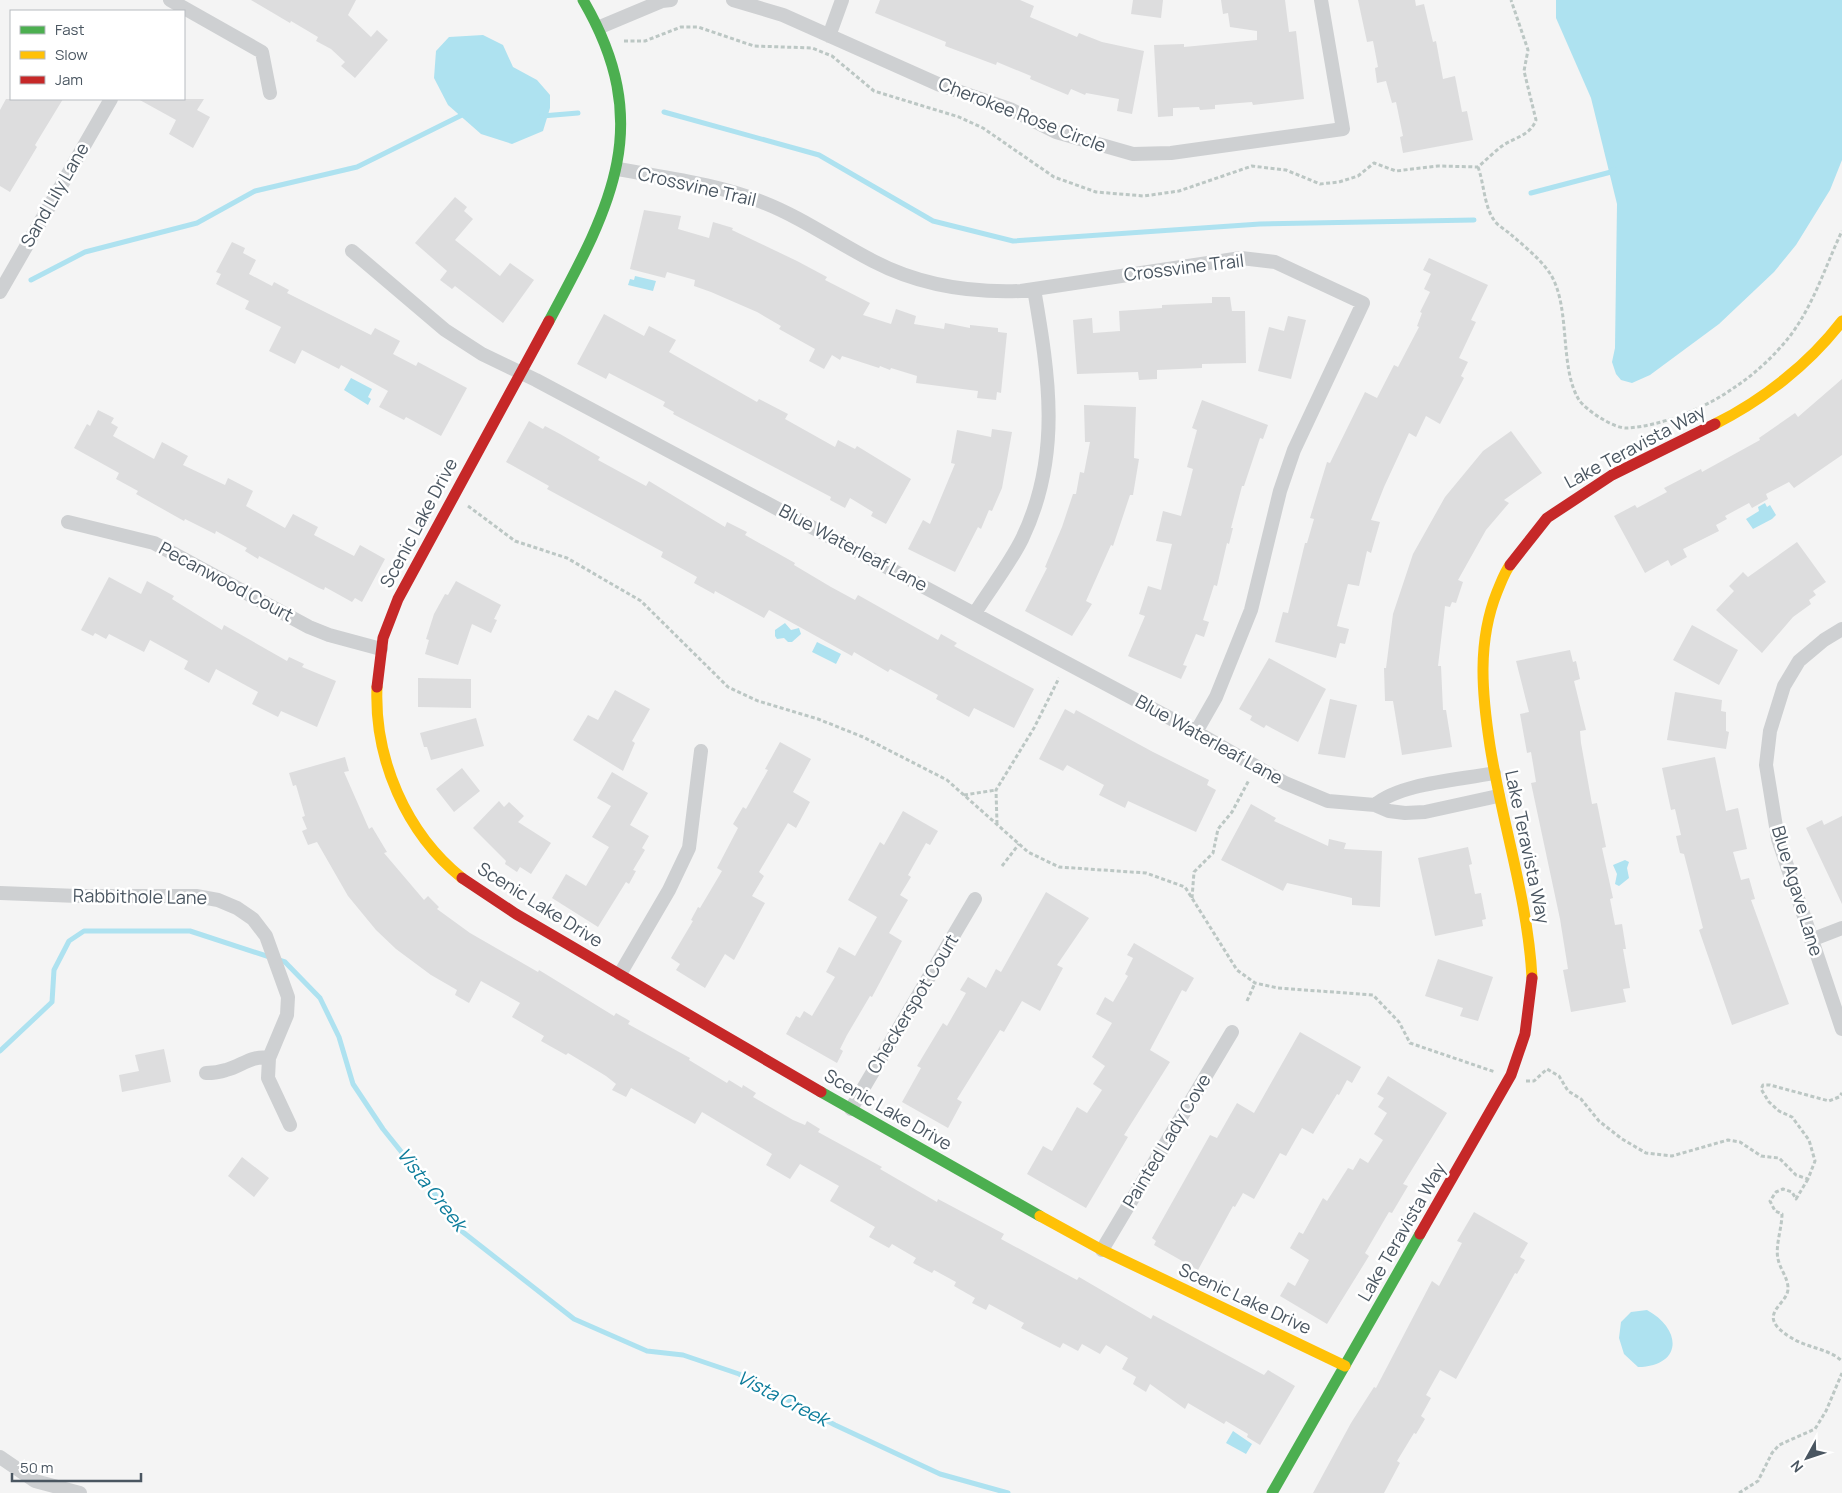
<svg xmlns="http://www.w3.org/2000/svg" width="1842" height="1493" font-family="Manrope,sans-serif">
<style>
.water{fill:#aee2f0}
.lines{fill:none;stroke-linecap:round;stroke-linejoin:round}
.stream{stroke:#aee2f0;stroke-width:5}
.building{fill:#ddddde}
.path{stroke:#bcc7c4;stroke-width:3;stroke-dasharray:4 2.5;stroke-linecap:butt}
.street{stroke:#ced0d2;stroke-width:14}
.fast{stroke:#4caf50;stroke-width:11}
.slow{stroke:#ffc107;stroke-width:11}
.jam{stroke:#c62828;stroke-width:11}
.labels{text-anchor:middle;stroke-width:5;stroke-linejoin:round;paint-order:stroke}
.street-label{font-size:18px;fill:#4a5661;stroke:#fff}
.water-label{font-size:19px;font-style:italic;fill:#0c7c9b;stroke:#fff}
</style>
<rect width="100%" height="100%" fill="#f4f4f4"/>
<path class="water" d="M1556 0H1842V160L1830 190 1796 245 1774 272 1719 324 1650 375 1632 383 1621 380 1616 374 1612 362 1615 348 1617 204 1591 98 1556 18Z
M483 35 503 45 513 67 537 80 550 95V108L543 131 512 144 481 134 448 105 434 78 436 51 449 37Z
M635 276 656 281 653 291 628 285 630 279 634 280Z
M351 378 372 389 368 397 371 399 368 405 344 390Z
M1765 503 1767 507 1770 505 1776 515 1772 519 1753 529 1746 519 1759 511 1758 507Z
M785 623 791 630 799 628 801 634 792 642H788L784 638 777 639 775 636V630Z
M817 642 841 654 836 664 812 652Z
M1625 860 1629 862 1627 868 1629 878 1619 886 1615 884 1617 874 1613 865Z
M1647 1310C1683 1330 1682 1366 1638 1367L1624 1354 1619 1338 1621 1322 1631 1312Z
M1233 1431 1252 1444 1246 1454 1226 1443Z"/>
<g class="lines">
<path class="stream" d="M664 112 819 155 933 221 1013 241 1260 224 1474 220
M542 116 578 113
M1531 193 1611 172 1614 169
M31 280 85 252 197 223 255 191 357 167 464 114
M0 1051 52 1002 54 970 69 941 84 931H190L285 962 320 998 339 1037 353 1084 383 1129 432 1190 459 1229 574 1319 647 1351 683 1355 739 1374 835 1425 940 1474 1008 1493"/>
</g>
<path class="building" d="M251 0H356L348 15 371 37 377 30 388 40 355 78 341 66 345 62 331 49 316 41 318 37 291 21 290 23Z
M880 0H1020L1034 6 1030 17 1077 37 1079 33 1102 42 1144 51 1132 114 1117 111 1119 99 1086 93 1085 95 1071 89 1068 95 1030 79 1031 76 997 62 996 65 945 46 946 42 875 13Z
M1133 0H1163L1161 18 1131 14Z
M1221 0H1285L1289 32 1296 31 1304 99 1253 105 1252 102 1215 105V109L1200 110 1199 107 1173 108V116L1158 117 1154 45 1184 44V47L1257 40V31L1230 27 1228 13 1223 14Z
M1358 0H1415L1416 6 1424 4 1433 42 1436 41 1443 79 1455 76 1462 112 1467 111 1473 140 1403 153 1400 137 1403 136 1396 102 1392 103 1386 81 1377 83 1375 68 1378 67 1373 41 1367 42Z
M6 99H63L35 145 37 147 10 192 0 186V110Z
M138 99H204L197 110 210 117 193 148 169 134 176 120Z
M455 197 467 207 464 211 473 219 455 240 500 276 510 263 534 280 503 323 455 286 452 289 440 280 447 271 415 243Z
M644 210 681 216 678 229 709 238 713 222 733 228 732 230 797 261 827 277 825 280 870 303 863 315 891 324 896 309 916 316 914 324 944 329 945 323 970 328V325L998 328V332L1007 333 1001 393 997 392 996 400 977 398 978 391 916 383 917 376 891 368 890 370 880 366 879 368 842 356 840 360 832 355 824 369 809 361 815 349 779 329 781 326 757 312 711 292 694 286 695 280 667 272 665 278 630 269Z
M232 242 245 248 243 253 256 260 249 274 272 286 274 282 289 290 287 293 371 335 375 328 400 341 393 354 416 366 418 362 467 388 441 436 406 417 404 420 379 407 388 391 341 365 339 369 302 350 295 364 269 351 281 327 245 309 249 301 216 284 221 274 216 272Z
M1429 258 1488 285 1471 320 1476 322 1459 358 1468 362 1461 376 1464 378 1440 424 1426 416 1416 437 1409 433 1384 487 1371 520 1380 522 1371 553 1367 551 1359 586 1348 584 1337 626 1349 629 1345 644 1340 643 1336 658 1275 642 1283 612 1288 613 1305 543H1307L1314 519 1310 518 1327 462 1330 463 1365 392 1377 398 1394 365 1398 367 1419 327 1417 326 1422 313 1420 312 1430 292 1424 289 1431 274 1423 270Z
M1212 297H1230L1232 311H1245L1246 363 1202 364V368L1157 370V379L1139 380 1138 372 1077 374 1073 320 1092 318 1093 333 1120 331 1119 311 1162 308V305L1212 303Z
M604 314 644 336 649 326 676 340 669 352 757 402 759 399 788 414 785 419 835 447 838 440 855 449 857 446 911 479 886 524 871 516 873 512 850 498 845 508 830 500 831 497 673 414 674 412 663 406 665 402 609 373 606 379 577 364Z
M1288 316 1306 320 1291 379 1258 371 1269 327 1284 331Z
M1842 379V455L1794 488 1789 482 1766 494 1768 499 1752 508 1749 503 1725 516 1727 519 1716 525 1719 531 1683 549 1687 557 1671 566 1668 560 1645 573 1614 516 1635 505 1637 508 1667 492 1664 488 1701 469 1702 472 1760 440 1759 438 1795 413 1798 417Z
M1202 400 1268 425 1263 439 1260 438 1244 486H1242L1231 528H1233L1229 544 1227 543 1217 586 1214 585 1203 620 1209 622 1204 637 1196 634 1183 665 1187 666 1181 679 1128 656 1145 616 1139 614 1148 586 1161 590 1172 544 1156 541 1163 511 1181 516 1193 469 1187 467 1197 430 1192 428Z
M1084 405 1136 407 1134 458 1139 459 1133 495H1130L1113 546 1111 545 1086 601 1092 604 1072 636 1025 611 1047 568 1045 567 1062 527 1073 494H1076L1080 472 1084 473 1090 442H1085Z
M98 410 114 418 111 423 118 427 113 436 154 459 162 442 188 456 183 465 225 485 228 478 253 491 246 506 285 528 293 514 318 527 314 535 354 556 360 545 385 559 362 602 355 598 352 602 325 587 324 590 319 588 259 556 258 559 245 551 247 548 216 531 215 534 185 519 184 521 136 494 138 491 116 479 119 473 74 448 87 424 90 426Z
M529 421 543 429 545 426 560 434 600 457 598 460 646 486 649 481 725 527 727 522 747 532 745 535 795 563 794 565 831 587 855 600 858 595 938 640 941 634 957 643 954 646 1034 689 1014 728 974 708 969 717 936 699 938 695 890 669 888 672 854 652 852 656 769 610 764 618 715 591 714 594 694 583 697 577 661 557 663 552 547 489 549 486 506 462Z
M992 429 1012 432 1002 488 992 511 989 510 981 529 978 527 955 572 908 549 923 520 930 524 955 464 951 463 957 430 991 437Z
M1511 431 1542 473 1504 500 1509 503 1486 530 1458 580 1463 582 1456 603 1452 602 1450 607 1445 606 1438 666H1441L1443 710H1446L1452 747 1402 755 1393 701H1385L1384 668H1386L1393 614 1413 554 1445 497 1483 451Z
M1797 542 1826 582 1813 591 1816 595 1809 600 1811 604 1793 617 1762 653 1716 610 1734 591 1729 586 1743 572 1748 577Z
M109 577 141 594 147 581 174 596 172 599 222 630 224 625 287 661 289 657 304 664 302 667 336 681 317 727 281 711 278 717 252 704 258 692 216 669 209 683 184 669 188 661 150 640 144 652 109 634 106 639 95 633 93 636 81 630Z
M456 581 501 605 494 619 497 620 491 633 472 624 458 665 425 654 429 640 426 639 434 614 445 594 448 595Z
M1692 625 1738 650 1719 685 1673 660Z
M1570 650 1573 662 1576 661 1580 679 1574 681 1586 730 1580 731 1581 743 1592 804 1597 803 1606 847 1602 848 1613 898 1610 899 1615 925 1622 924 1626 949H1623L1630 988 1623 989 1626 1002 1571 1012 1563 970 1568 969 1560 919 1531 783 1536 782 1531 752 1527 753 1520 714 1529 712 1516 661Z
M1269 658 1326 689 1298 742 1266 725 1264 728 1250 720 1252 716 1239 709Z
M418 678 471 679V708L418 707Z
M615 690 650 709 632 741 635 743 623 771 573 740 588 715 598 720Z
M1675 692 1722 700 1721 711 1726 712V731L1729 732 1726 749 1667 740Z
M1330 699 1357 705 1345 758 1318 754Z
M1065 709 1074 714 1076 710 1153 752 1209 780 1207 785 1216 790 1196 832 1128 801 1125 808 1099 795 1104 785 1067 765 1063 771 1039 759Z
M476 718 484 746 431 760 427 747H424L420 733Z
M780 742 811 759 793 792 810 802 796 828 788 823 759 872 764 876 752 896 765 903 734 960 725 954 705 988 676 970 680 964 671 958 693 921 691 920 698 907 700 908 722 871 717 868 738 828 733 824 743 807 746 809 768 770 765 769Z
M345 757 349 771 344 772 369 829 372 827 387 852 384 853 424 900 428 896 439 907 437 909 470 933 538 972 539 970 614 1016 616 1013 630 1021 628 1024 690 1058 689 1060 727 1083 729 1080 742 1088 743 1085 756 1093 753 1097 793 1120 805 1125 807 1121 820 1129 818 1132 882 1167 880 1169 937 1202 938 1199 1004 1234 1001 1239 1077 1280 1079 1277 1151 1319 1153 1315 1264 1375 1268 1370 1295 1386 1260 1445 1247 1437 1248 1434 1226 1421 1224 1424 1188 1403 1185 1409 1150 1384 1146 1392 1133 1384 1136 1377 1122 1369 1128 1358 1106 1345 1100 1354 1082 1344 1078 1351 1063 1343 1060 1348 1021 1328 1024 1323 989 1304 986 1310 972 1303 975 1298 954 1286 956 1282 934 1270 932 1273 913 1263 916 1258 892 1244 889 1248 869 1237 875 1227 830 1201 839 1186 800 1164 790 1179 766 1165 772 1154 702 1112 695 1124 631 1088 626 1097 612 1090 616 1084 606 1076 568 1053 566 1055 541 1041 544 1036 512 1017 520 1003 481 981 469 1003 455 995 457 990 431 975 396 949 376 930 348 896 317 842 308 845 302 831 307 829 302 817 305 816 296 785 293 786 289 773Z
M1715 757 1726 811 1738 808 1747 849 1733 852 1741 880 1749 878 1755 899 1751 900 1789 1004 1732 1025 1699 930 1703 928 1684 854 1680 853 1676 836 1681 835 1675 809 1671 810 1662 768Z
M462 768 480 791 454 812 436 789Z
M612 772 648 793 630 825 649 836 642 848 645 850 633 870 636 871 629 884 626 882 598 927 552 898 566 874 586 886 609 847 592 837 611 806 597 798Z
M499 801 504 807 509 802 524 816 518 822 551 843 531 874 520 867 517 872 505 864 506 861 473 828Z
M1251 804 1276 818 1274 821 1328 846 1329 839 1346 843 1344 849 1382 851 1380 907 1352 905V898L1287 883 1283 891 1221 860Z
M903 811 938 831 930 845 926 843 908 875 911 877 900 895 908 900 889 933 902 941 872 997 870 996 847 1035 840 1049 843 1051 837 1063 786 1034 796 1016 800 1018 804 1011 812 1016 835 977 826 972 839 947 855 956 877 917 848 900 880 842 884 845Z
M1842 816V904L1806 828 1822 820 1824 825Z
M1468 847 1472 864 1469 865 1475 894 1481 893 1486 919 1482 920 1483 926 1435 936 1418 858Z
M1046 892 1089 918 1057 965 1063 968 1040 1011 1022 1001 1004 1032 1000 1030 957 1099 962 1102 948 1128 902 1102 921 1068 917 1066 943 1023 947 1026 966 993 960 990 968 977 986 988 996 969 1001 972Z
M1134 943 1194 978 1186 992 1182 990 1150 1050 1170 1062 1124 1135 1128 1137 1086 1208 1027 1174 1043 1146 1052 1151 1077 1107 1087 1113 1102 1090 1093 1084 1105 1066 1092 1057 1112 1023 1096 1014 1105 997 1113 1002 1128 976 1125 974 1133 958 1127 955Z
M1438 959 1493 977 1478 1021 1460 1016 1463 1008 1425 996Z
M1300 1032 1361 1067 1352 1083 1347 1080 1339 1095 1337 1094 1313 1134 1302 1128 1286 1156 1280 1153 1254 1199 1243 1193 1235 1207 1233 1206 1198 1270 1154 1245 1156 1241 1152 1238 1210 1135 1217 1138 1237 1103 1254 1113Z
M164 1049 171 1082 122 1092 119 1075 139 1071 135 1055Z
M1388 1076 1447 1113 1403 1184 1408 1186 1392 1213 1389 1212 1365 1253 1369 1256 1327 1324 1280 1296 1288 1282 1295 1286 1309 1260 1290 1248 1299 1232 1303 1234 1323 1198 1327 1201 1348 1168 1353 1170 1360 1158 1368 1163 1383 1140 1374 1134 1387 1113 1378 1107 1384 1098 1377 1094Z
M242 1157 269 1178 254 1197 228 1176Z
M1474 1212 1528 1243 1520 1257 1525 1260 1517 1274 1515 1273 1456 1379 1440 1370 1426 1395 1431 1398 1421 1416 1425 1419 1416 1434 1414 1433 1397 1461 1400 1463 1384 1493H1313L1351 1423 1374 1387 1376 1388 1432 1281 1439 1286 1462 1243 1457 1241Z"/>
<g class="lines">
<path class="path" d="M624 41H645L681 27H698L754 46 812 48 832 56 874 91 959 117 983 128 1054 177 1096 192 1144 196 1179 191 1252 166 1286 170 1320 184 1339 182 1358 176 1374 163 1396 171 1438 166 1478 167C1486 160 1494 152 1502 146 1515 137 1530 136 1536 120L1524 71 1528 50 1511 0
M1478 167C1484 183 1484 206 1494 220 1497 225 1504 229 1509 233 1523 245 1541 259 1551 275 1571 309 1559 367 1579 400 1586 410 1614 429 1627 428 1662 426 1706 408 1735 387 1755 374 1775 355 1790 336 1814 304 1825 267 1842 231
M468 506 515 541 567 558 641 601 728 687 758 701 818 719 863 737 947 780 1028 852 1059 867 1146 873 1185 887 1237 970 1255 983 1278 988 1373 995 1399 1022 1410 1043 1495 1072
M964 795 996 790
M997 824 996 790 1034 728 1059 678
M1002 866 1019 844
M1192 898 1194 872 1213 853 1218 829 1232 812 1249 780
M1247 1001 1255 983
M1526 1081H1534L1547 1069 1559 1076 1568 1091 1581 1099 1599 1121 1622 1139 1646 1153 1672 1156 1728 1140 1740 1142 1761 1156 1779 1158 1796 1175 1808 1179 1815 1161 1809 1140 1792 1117 1779 1111 1769 1102 1761 1089 1763 1085H1770L1829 1101 1839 1097 1842 1093
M1808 1179 1796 1199 1792 1192 1783 1189 1776 1192 1770 1201 1775 1211 1782 1214C1782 1228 1775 1246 1778 1259 1780 1269 1788 1278 1788 1288 1789 1305 1753 1314 1790 1337 1806 1348 1828 1348 1842 1361
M1739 1493 1758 1481 1772 1453 1779 1445 1815 1429 1826 1411 1842 1373"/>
<path class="street" d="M170 0 262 52 270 93
M733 0 783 15 940 85 1010 109 1056 132 1133 154 1171 153 1343 129 1321 0
M600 27 662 1 671 0
M829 36 842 0
M618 169C666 178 717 184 762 202 801 217 836 242 873 261 919 285 969 293 1021 291L1241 258 1275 262 1363 303 1294 450 1280 491 1251 610 1216 697 1196 732
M352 251 445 330 482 354 536 380 1196 732 1285 783 1328 801 1375 805 1389 811 1405 813 1425 812 1498 796
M0 292 111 99
M68 522 154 543 309 627 329 635 381 649
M975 613C990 589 1009 565 1022 539 1062 456 1049 376 1034 289
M1842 629 1824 640 1799 661 1784 686 1770 731 1766 765 1778 839 1842 1029
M1375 805C1400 783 1460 780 1494 773
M0 893 78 896H196L218 900 237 908 253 919 266 936 288 997 287 1015 269 1058 268 1078 290 1125
M1811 940 1842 928
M620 974 669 890 689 848 701 751
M206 1073C213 1073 220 1072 226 1070 242 1066 251 1055 269 1058
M851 1109 975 899
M1102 1250 1232 1032
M0 1457 35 1481 80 1493"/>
<path class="fast" d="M549 321C611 206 656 125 583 0
M821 1092 1040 1216
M1272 1493 1420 1234"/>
<path class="slow" d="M1715 424C1763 400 1809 364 1842 321
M1510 565C1504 573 1501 583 1497 592 1477 642 1482 694 1490 746 1502 823 1528 900 1532 978
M377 687C374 759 406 833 462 878
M1040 1216 1102 1250 1345 1366"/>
<path class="jam" d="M1510 565 1547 518 1612 475 1715 424
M377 687 383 638 398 599 549 321
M462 878 516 914 821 1092
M1420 1234 1511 1075 1525 1034 1532 978"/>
</g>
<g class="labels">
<g class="street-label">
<text transform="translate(1022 115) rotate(21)" y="6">Cherokee Rose Circle</text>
<text transform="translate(697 187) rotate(13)" y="6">Crossvine Trail</text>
<text transform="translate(55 195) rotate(-60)" y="6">Sand Lily Lane</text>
<text transform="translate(1184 268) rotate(-7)" y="6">Crossvine Trail</text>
<text transform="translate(1635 447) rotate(-28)" y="6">Lake Teravista Way</text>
<text transform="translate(419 523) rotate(-62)" y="6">Scenic Lake Drive</text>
<text transform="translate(853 548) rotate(28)" y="6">Blue Waterleaf Lane</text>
<text transform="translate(226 582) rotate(28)" y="6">Pecanwood Court</text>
<text transform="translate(1209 740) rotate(29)" y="6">Blue Waterleaf Lane</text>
<text transform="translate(1527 847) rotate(78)" y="6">Lake Teravista Way</text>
<text transform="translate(1797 891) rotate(73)" y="6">Blue Agave Lane</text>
<text transform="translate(140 897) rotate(1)" y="6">Rabbithole Lane</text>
<text transform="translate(540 905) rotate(32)" y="6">Scenic Lake Drive</text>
<text transform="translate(913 1004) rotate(-59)" y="6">Checkerspot Court</text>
<text transform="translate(888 1110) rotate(30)" y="6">Scenic Lake Drive</text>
<text transform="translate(1167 1141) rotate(-59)" y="6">Painted Lady Cove</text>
<text transform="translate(1402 1232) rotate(-60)" y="6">Lake Teravista Way</text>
<text transform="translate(1245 1299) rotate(25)" y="6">Scenic Lake Drive</text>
</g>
<g class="water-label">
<text transform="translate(432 1189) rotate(52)" y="7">Vista Creek</text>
<text transform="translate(783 1398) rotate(27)" y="7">Vista Creek</text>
</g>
</g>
<rect x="10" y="10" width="175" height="90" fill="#ffffff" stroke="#b7bbc0"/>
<rect x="20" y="26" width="25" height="8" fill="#4caf50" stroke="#b7bbc0"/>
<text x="55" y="35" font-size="15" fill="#4a5661">Fast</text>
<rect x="20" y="51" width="25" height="8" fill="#ffc107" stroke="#b7bbc0"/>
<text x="55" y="60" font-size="15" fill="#4a5661">Slow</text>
<rect x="20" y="76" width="25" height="8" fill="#c62828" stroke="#b7bbc0"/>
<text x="55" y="85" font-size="15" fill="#4a5661">Jam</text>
<g transform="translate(1807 1458) rotate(230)" stroke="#ffffff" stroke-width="4" paint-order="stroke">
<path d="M0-4L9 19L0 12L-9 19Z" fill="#4a5661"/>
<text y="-8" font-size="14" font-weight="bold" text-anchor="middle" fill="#4a5661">N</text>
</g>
<path d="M12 1473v8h129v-8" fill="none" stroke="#4a5661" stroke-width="2.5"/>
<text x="20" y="1473" font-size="15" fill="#4a5661" stroke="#ffffff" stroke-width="4" paint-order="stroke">50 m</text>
</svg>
